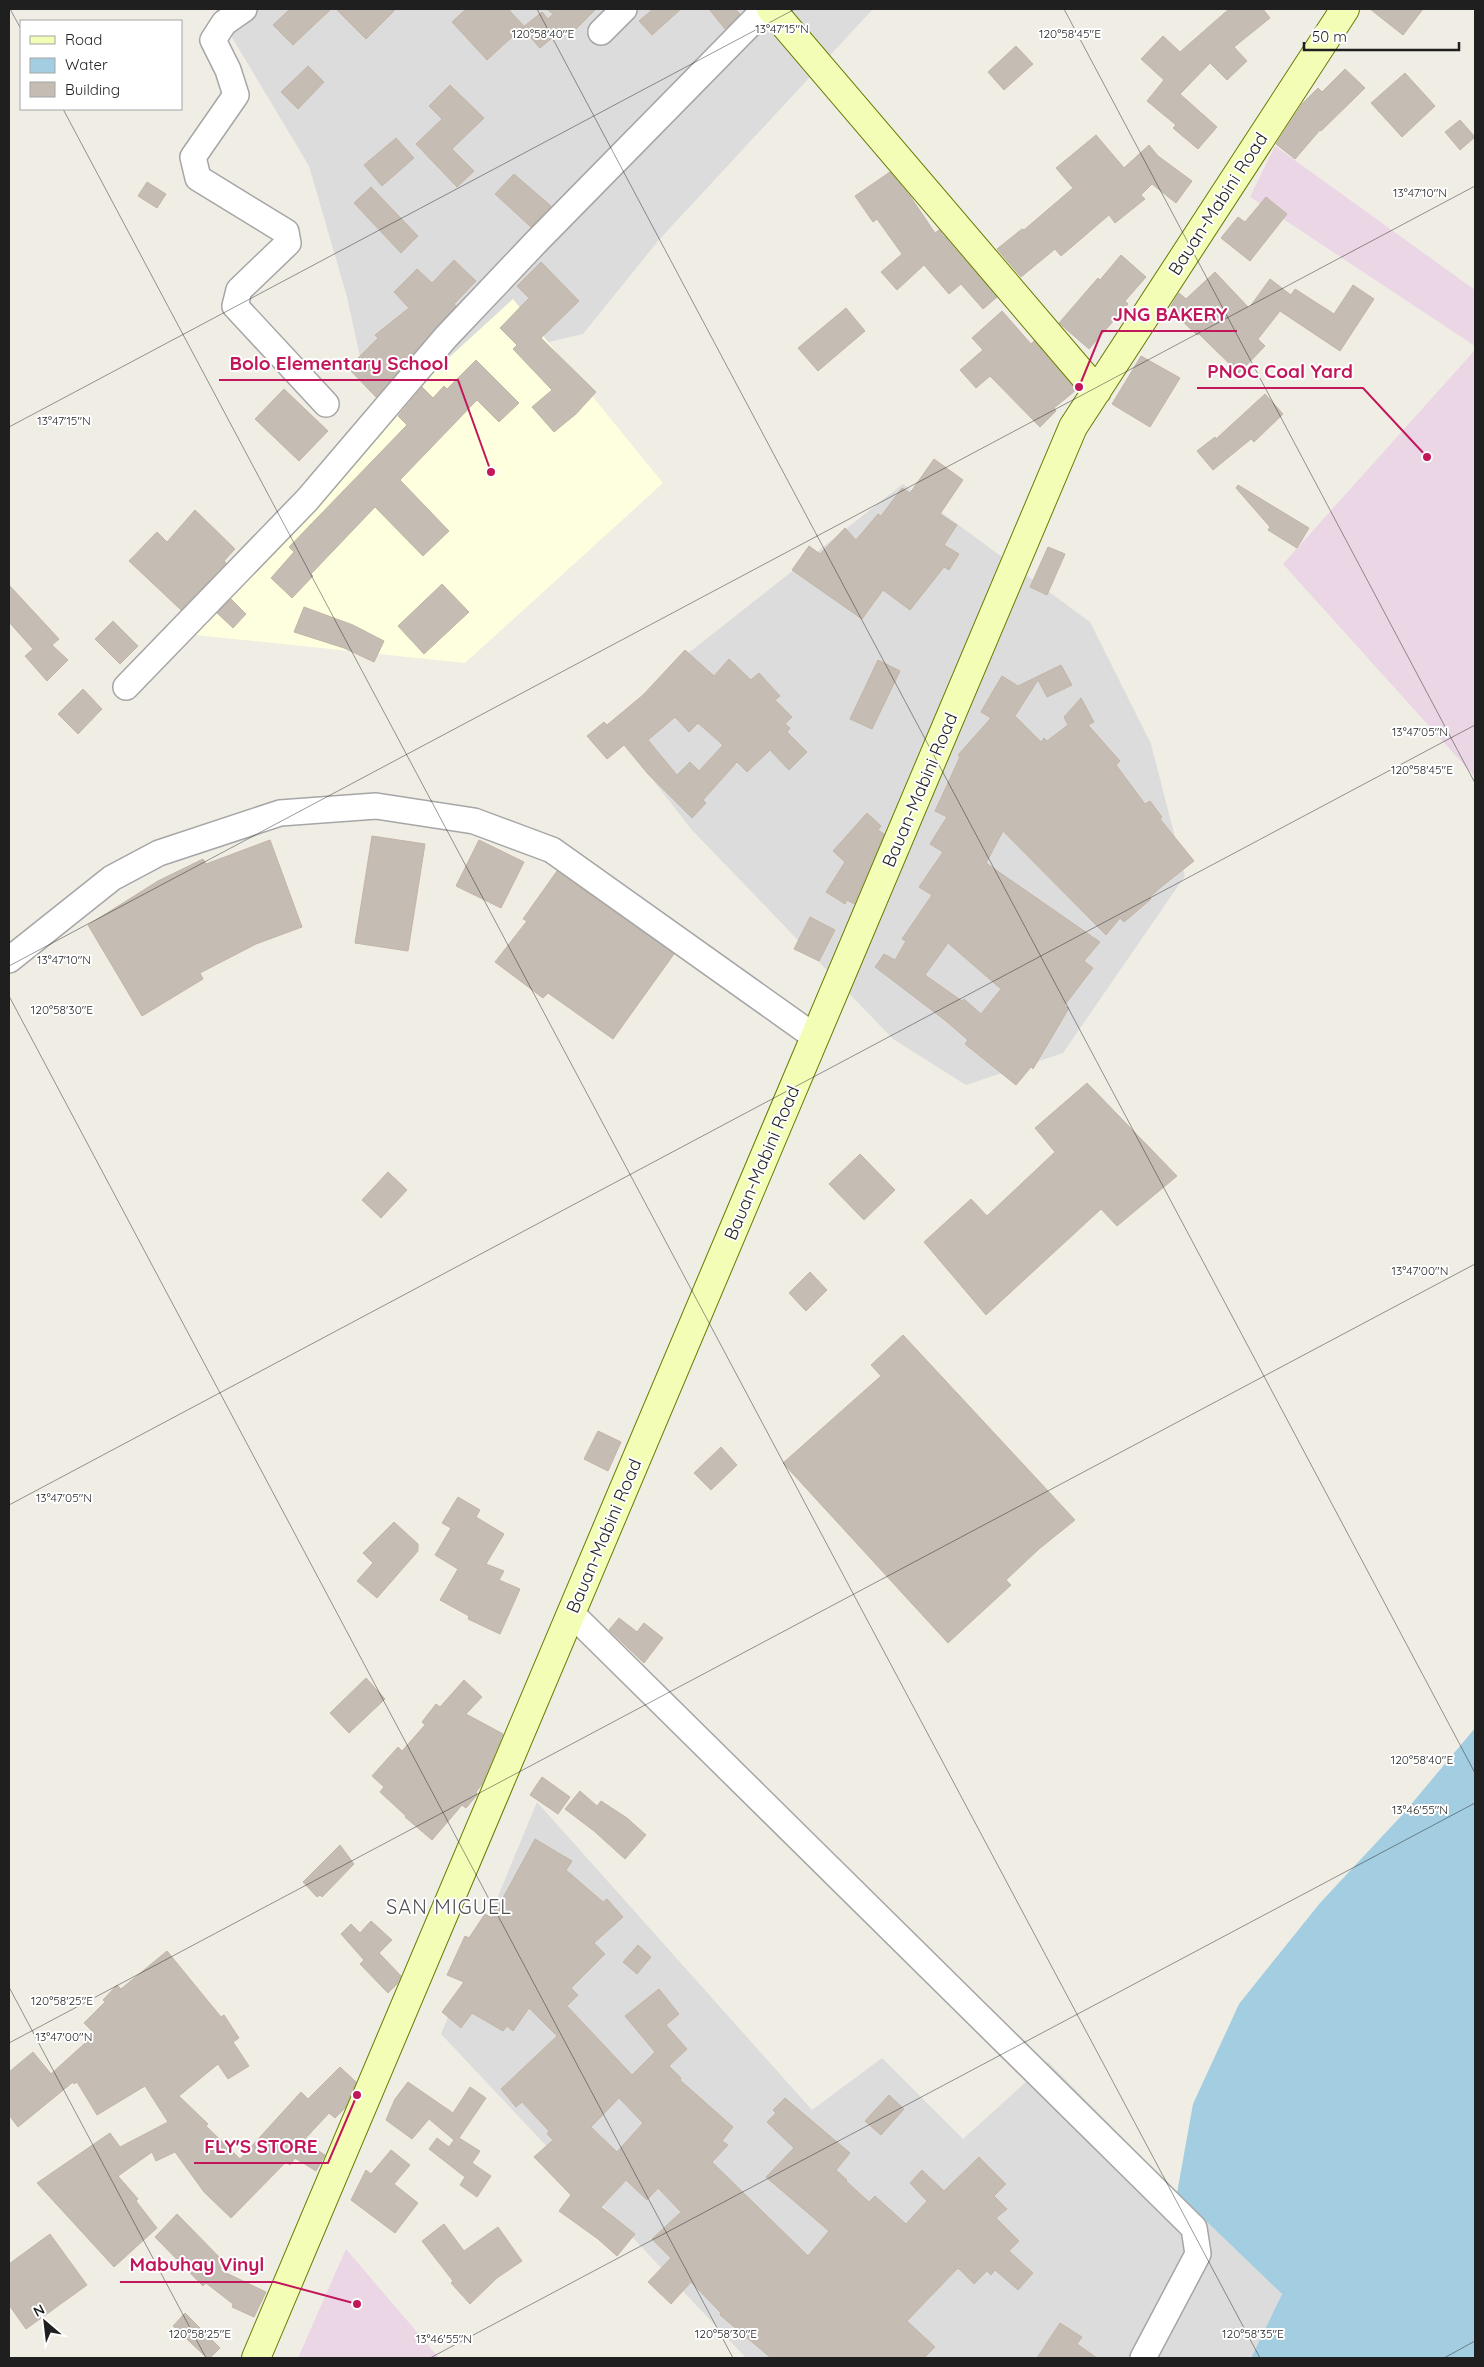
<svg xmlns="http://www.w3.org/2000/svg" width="1484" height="2367" font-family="Quicksand,sans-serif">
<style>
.residential{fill:#dddcdc}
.industrial{fill:#ead6e5}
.education{fill:#fdffdf}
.water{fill:#a3cde0}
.building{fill:#c5bcb4;stroke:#c3b5a6;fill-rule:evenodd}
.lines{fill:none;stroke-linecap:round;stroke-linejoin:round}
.street-casing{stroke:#a6a6a6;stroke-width:28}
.secondary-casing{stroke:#657c00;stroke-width:30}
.street{stroke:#fff;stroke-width:25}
.secondary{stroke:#f4fdb6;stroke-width:28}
.ticks{fill:none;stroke:#1f1f1f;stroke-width:1;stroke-opacity:0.45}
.labels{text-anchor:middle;stroke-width:4;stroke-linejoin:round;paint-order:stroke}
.street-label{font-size:18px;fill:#1f1f1f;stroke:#fff}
.quarter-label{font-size:20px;letter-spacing:1px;fill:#525252;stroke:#fff}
.ticks-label{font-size:12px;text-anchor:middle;fill:#1f1f1f;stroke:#fff;stroke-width:4;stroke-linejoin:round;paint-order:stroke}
.leader{fill:none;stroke:#c2185b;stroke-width:2}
.callout-dot{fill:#c2185b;stroke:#fff;stroke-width:2}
.callout-label{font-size:19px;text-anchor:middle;font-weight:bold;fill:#c2185b;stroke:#fff;stroke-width:4;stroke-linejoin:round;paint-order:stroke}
</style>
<rect width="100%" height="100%" fill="#f0ede5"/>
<path class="residential" d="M215 9H873L658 241 583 334 501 353 367 389 347 297 309 166Z
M903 484 1090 622 1151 744 1185 876 1063 1053 966 1085 893 1039 692 830 616 733 682 658Z
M537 1802 812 2110 882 2058 963 2139 1048 2062 1177 2193 1282 2294 1251 2358H746L441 2034Z"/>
<path class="industrial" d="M1275 146 1475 290V346L1250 197Z
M1475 350V777L1283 564Z
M346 2249 439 2358H298Z"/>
<path class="education" d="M513 299 663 483 465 663 195 635 336 461Z"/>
<path class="water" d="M1475 1728V2358H1251L1282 2294 1177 2193 1193 2104 1239 2004 1320 1903 1403 1814Z"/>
<path class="building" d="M290 9H331L293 45 273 25Z
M336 9H396L366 39Z
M466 9H508L524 26 487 60 452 22Z
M547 9H596L572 33 565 27 540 48 522 28 542 12 548 19 553 14Z
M653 9H681L652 35 639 21Z
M709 9H735L740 14 725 29Z
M1229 9H1263L1270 18 1234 47 1247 61 1227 80 1210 63 1180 94 1217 127 1198 149 1173 128 1176 125 1147 101 1164 80 1141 59 1163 36 1180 52Z
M1370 9H1423L1403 35Z
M1016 46 1033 64 1004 90 988 72Z
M308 66 324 82 298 109 281 92Z
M1345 69 1365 88 1321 131 1320 130 1295 159 1276 144 1302 104 1318 88 1322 92Z
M1405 73 1435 106 1402 137 1371 103Z
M450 85 484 118 452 149 474 171 457 187 416 144 442 119 429 106Z
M1460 120 1475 137 1460 150 1445 132Z
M1096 135 1124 168 1149 145 1158 156 1192 181 1176 203 1152 184 1141 195 1145 199 1115 223 1109 215 1061 256 1055 249 1021 277 997 249 1022 229 1024 230 1073 188 1056 168Z
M396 138 414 158 382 186 364 165Z
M890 172 910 196 935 233 939 230 997 297 983 309 961 284 949 294 924 265 897 290 881 272 902 254 877 219 873 222 855 196Z
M514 174 551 206 531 227 495 194Z
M147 182 166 194 157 208 138 196Z
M371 187 418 236 401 253 354 203Z
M1266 197 1287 214 1250 261 1221 238 1238 217 1245 222Z
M1121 255 1146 277 1125 301 1128 304 1089 349 1059 323 1098 278 1100 280Z
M454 260 476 281 454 304 456 306 376 397 348 368 378 338 375 335 409 308 394 292 417 269 432 283Z
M541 262 579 301 541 338 596 392 576 414 554 432 532 407 552 390 513 349 517 345 500 328 529 298 517 286Z
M1215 272 1249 308 1270 279 1291 295 1295 289 1334 314 1353 285 1374 299 1340 351 1280 311 1258 339 1265 346 1239 373 1199 334 1197 335 1177 316 1179 314 1171 306 1179 293 1186 299Z
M846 308 865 331 818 371 798 348Z
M1002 311 1031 344 1034 341 1076 390 1054 408 1056 411 1040 427 990 376 976 388 960 370 983 350 972 338Z
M1141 356 1180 378 1150 427 1112 404Z
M476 360 519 403 499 422 477 400 400 480 449 531 423 556 375 507 311 574 313 576 292 598 271 578 294 552 289 547 407 425 398 416 422 387 433 398 444 386 447 389Z
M284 389 328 431 299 461 255 419Z
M1265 394 1283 414 1254 442 1251 439 1213 470 1197 451 1215 437 1216 439Z
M934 459 963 480 940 514 957 525 944 545 959 554 949 570 944 567 910 610 883 590 862 619 792 570 809 546 820 554 845 528 856 540 878 514 881 516 902 488 910 493Z
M1238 485 1309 528 1297 548 1268 530 1270 527 1236 488Z
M195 510 235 549 224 561 226 563 181 610 129 561 157 532 167 542Z
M1048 547 1065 554 1047 595 1030 587Z
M442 584 469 612 424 654 398 626Z
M9 585 59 639 52 645 68 660 47 681 25 656 33 649 9 622Z
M231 599 246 614 233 628 217 613Z
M304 607 353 625 384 641 374 662 344 648 294 632Z
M113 621 138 646 120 664 95 639Z
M685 650 714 676 729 659 751 680 759 673 780 696 775 700 792 717 785 724 790 728 787 732 807 752 789 770 770 750 747 772 737 762 703 800 706 803 692 818 648 774 624 745 607 759 587 736 604 722 607 725 643 695ZM675 717 689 732 698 723 723 745 699 771 690 762 677 775 648 740Z
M878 660 900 671 872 729 850 719Z
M1061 665 1072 685 1047 697 1038 680 1015 716 1041 742 1044 738 1047 741 1068 725 1064 717 1081 698 1094 722 1088 725 1120 761 1116 765 1145 804 1150 801 1162 817 1160 819 1194 861 1161 887 1150 897 1151 899 1124 922 1120 918 1106 935 1003 831 986 863 1100 942 1084 961 1093 968 1064 1006 1069 1008 1033 1069 1031 1067 1016 1085 965 1044 968 1040 946 1021 875 967 884 954 895 960 906 941 902 939 932 895 919 887 943 852 930 844 947 817 935 811 960 757 958 755 991 718 981 712 993 691 1002 676 1018 686ZM948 943 1001 989 981 1014 964 999 962 1001 925 975Z
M83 689 102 709 78 734 58 714Z
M867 813 881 826 878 830 884 834 854 904 847 900 845 904 826 892 845 862 833 851Z
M372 836 425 844 408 951 355 943Z
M270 840 302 927 256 944 200 973 203 979 142 1016 88 925 158 881 203 859 206 864Z
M479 840 524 862 501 908 456 886Z
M557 871 674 954 613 1039 548 993 543 998 495 962 527 921 523 919Z
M810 917 835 930 819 961 794 949Z
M1087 1083 1177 1176 1117 1226 1101 1209 986 1315 924 1242 971 1199 987 1216 1055 1152 1035 1128Z
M860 1154 895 1190 864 1220 829 1184Z
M388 1172 407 1190 381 1218 362 1200Z
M810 1272 827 1290 806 1311 789 1293Z
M903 1335 1075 1520 1039 1549 1006 1580 1011 1585 948 1643 783 1463 881 1376 871 1365Z
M598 1431 621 1442 608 1471 584 1459Z
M721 1447 737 1465 711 1490 694 1473Z
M458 1497 480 1510 476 1517 504 1534 486 1564 504 1571 499 1580 520 1589 500 1634 468 1619 469 1616 440 1600 458 1569 435 1555 451 1528 442 1523Z
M394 1522 418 1544V1551L377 1598 357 1581 373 1563 363 1553Z
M619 1618 637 1632 644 1623 663 1638 644 1663 609 1630Z
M366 1678 385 1699 349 1733 330 1713Z
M464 1680 482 1697 466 1714 503 1734 482 1784 476 1792 477 1795 466 1808 462 1805 432 1840 405 1817 406 1816 380 1792 384 1787 372 1776 398 1747 402 1751 425 1725 422 1722 436 1704 440 1707Z
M542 1777 570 1797 558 1814 530 1795Z
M580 1791 597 1806 601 1801 627 1818 646 1835 625 1859 594 1831 565 1809Z
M535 1839 572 1861 566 1870 603 1902 607 1899 623 1917 594 1943 605 1954 571 1988 578 1995 567 2006 632 2075 655 2052 625 2016 659 1989 679 2014 666 2025 687 2049 669 2066 681 2078 680 2080 733 2127 722 2141 728 2145 712 2162 808 2256 829 2231 766 2177 794 2148 767 2122 776 2113 773 2110 785 2098 850 2153 836 2170 847 2180 846 2181 869 2202 875 2196 906 2224 927 2201 910 2183 922 2170 944 2191 979 2157 1006 2184 994 2196 1007 2209 996 2218 1019 2241 1009 2251 1033 2273 1018 2290 995 2270 991 2275 987 2271 974 2284 958 2268 907 2321 935 2347 924 2358H771L720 2315 721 2313 691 2282 671 2304 648 2282 671 2258 652 2239 681 2212 658 2188 647 2200 626 2180 601 2207 635 2234 617 2256 598 2239 559 2211 571 2195 534 2157 553 2140 547 2134 549 2131 522 2102 516 2107 501 2089 557 2036 529 2008 513 2031 507 2026 503 2031 472 2013 461 2028 442 2012 464 1982 447 1975 465 1936 469 1938 485 1914 492 1918ZM619 2098 643 2123 617 2152 591 2127Z
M340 1845 354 1864 322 1897 320 1895 317 1897 303 1882Z
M371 1921 392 1940 379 1953 401 1976 397 1984 388 1993 360 1964 364 1960 341 1934 351 1924 360 1933Z
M638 1945 651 1957 637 1974 623 1962Z
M167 1951 221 2017 224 2015 239 2038 233 2042 249 2066 228 2079 218 2064 179 2096 208 2124 206 2126 240 2159 301 2092 308 2099 340 2067 356 2082 345 2108 335 2118 329 2113 303 2141 325 2155 316 2171 295 2158 290 2165 286 2162 231 2218 204 2192 175 2152 156 2161 152 2152 118 2176 138 2199 136 2201 157 2228 114 2267 37 2183 110 2133 120 2147 168 2122 145 2086 97 2115 77 2082 74 2084 73 2082 18 2127 9 2115V2072L33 2052 51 2074 95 2034 84 2023 105 2002 103 2000 117 1985 121 1989Z
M408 2082 453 2113 470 2087 486 2098 459 2138 480 2151 472 2163 491 2176 477 2197 460 2185 465 2177 429 2149 437 2138 449 2147 454 2140 429 2119 412 2139 386 2120 395 2099Z
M889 2095 904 2109 881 2135 865 2121Z
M391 2150 410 2165 394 2184 418 2203 395 2233 351 2200 366 2170 371 2174Z
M177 2214 226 2264 220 2270 266 2292 254 2317 232 2307 233 2304 206 2283 203 2286 155 2237Z
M444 2224 464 2251 498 2227 522 2261 497 2278 470 2304 451 2283 453 2281 422 2241Z
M50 2234 87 2285 26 2329 9 2305V2264Z
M185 2313 220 2348 210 2358H207L173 2326Z
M1060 2323 1082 2337 1077 2344 1097 2358H1037Z"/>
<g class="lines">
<g class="street-casing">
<path id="street" d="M244 9 224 23 213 40 228 70 236 95 193 157 198 178 286 232 288 243 239 290 235 306 326 404
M601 32 624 9
M126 687 307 500 446 337 537 241 765 9
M9 960 112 878 159 853 280 813 376 806 474 821 552 850 815 1037
M571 1613 1194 2228 1198 2254 1143 2358"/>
</g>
<g class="secondary-casing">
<path id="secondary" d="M771 9 1097 391
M256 2358 1073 427 1345 9"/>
</g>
<use href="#street" class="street"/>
<use href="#secondary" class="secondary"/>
</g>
<path class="ticks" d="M10 9 21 29M537 9 1475 1773M1064 9 1475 783M63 109 1260 2358M9 427 795 9M9 966 1475 186M9 996 733 2358M9 1505 1475 725M9 1987 206 2358M9 2043 1475 1264M430 2358 1475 1803M1444 2358 1475 2341"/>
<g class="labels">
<g class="street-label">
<text transform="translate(1218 204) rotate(-57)" y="6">Bauan-Mabini Road</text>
<text transform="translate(920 790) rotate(-67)" y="6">Bauan-Mabini Road</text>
<text transform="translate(762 1163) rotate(-67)" y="6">Bauan-Mabini Road</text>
<text transform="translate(604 1536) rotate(-67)" y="6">Bauan-Mabini Road</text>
</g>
<g class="quarter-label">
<text x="449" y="1914">SAN MIGUEL</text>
</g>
</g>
<g class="ticks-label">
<text x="782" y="33">13°47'15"N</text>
<text x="543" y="38">120°58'40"E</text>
<text x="1070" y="38">120°58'45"E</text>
<text x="1420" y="197">13°47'10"N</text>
<text x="64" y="425">13°47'15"N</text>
<text x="1420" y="736">13°47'05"N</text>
<text x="1422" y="774">120°58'45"E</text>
<text x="64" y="964">13°47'10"N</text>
<text x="62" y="1014">120°58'30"E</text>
<text x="1420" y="1275">13°47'00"N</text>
<text x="64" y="1502">13°47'05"N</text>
<text x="1422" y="1764">120°58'40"E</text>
<text x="1420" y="1814">13°46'55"N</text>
<text x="62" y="2005">120°58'25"E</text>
<text x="64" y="2041">13°47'00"N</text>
<text x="200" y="2338">120°58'25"E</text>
<text x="726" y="2338">120°58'30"E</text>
<text x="1253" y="2338">120°58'35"E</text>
<text x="444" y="2343">13°46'55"N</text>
</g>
<path class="leader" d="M1079 387L1102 331H1237M491 472L458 380H219M1427 457L1363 388H1197M357 2095L328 2163H194M357 2304L275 2282H120"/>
<g class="callout-dot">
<circle cx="1079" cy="387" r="5"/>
<circle cx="491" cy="472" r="5"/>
<circle cx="1427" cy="457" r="5"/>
<circle cx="357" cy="2095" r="5"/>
<circle cx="357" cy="2304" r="5"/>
</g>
<g class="callout-label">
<text x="1170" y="321">JNG BAKERY</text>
<text x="339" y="370">Bolo Elementary School</text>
<text x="1280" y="378">PNOC Coal Yard</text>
<text x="261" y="2153">FLY'S STORE</text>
<text x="197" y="2271">Mabuhay Vinyl</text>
</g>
<rect width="1484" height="2367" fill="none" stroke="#1f1f1f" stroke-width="20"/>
<rect x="20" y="20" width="162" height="90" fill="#ffffff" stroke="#a5a5a5"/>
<rect x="30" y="36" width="25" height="8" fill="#f4fdb6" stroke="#a5a5a5"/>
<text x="65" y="45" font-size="15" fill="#1f1f1f">Road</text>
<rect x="30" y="58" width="25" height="15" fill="#a3cde0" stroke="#a5a5a5"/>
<text x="65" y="70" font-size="15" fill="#1f1f1f">Water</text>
<rect x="30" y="82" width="25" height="15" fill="#c5bcb4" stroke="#a5a5a5"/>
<text x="65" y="95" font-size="15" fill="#1f1f1f">Building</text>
<g transform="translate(45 2322) rotate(332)" stroke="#ffffff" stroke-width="4" paint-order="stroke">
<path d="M0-4L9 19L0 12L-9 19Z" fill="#1f1f1f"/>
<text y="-8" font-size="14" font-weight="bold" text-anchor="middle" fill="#1f1f1f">N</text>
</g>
<path d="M1304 42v8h155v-8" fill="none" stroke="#1f1f1f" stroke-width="2.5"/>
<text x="1312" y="42" font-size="15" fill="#1f1f1f" stroke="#ffffff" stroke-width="4" paint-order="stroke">50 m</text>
</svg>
